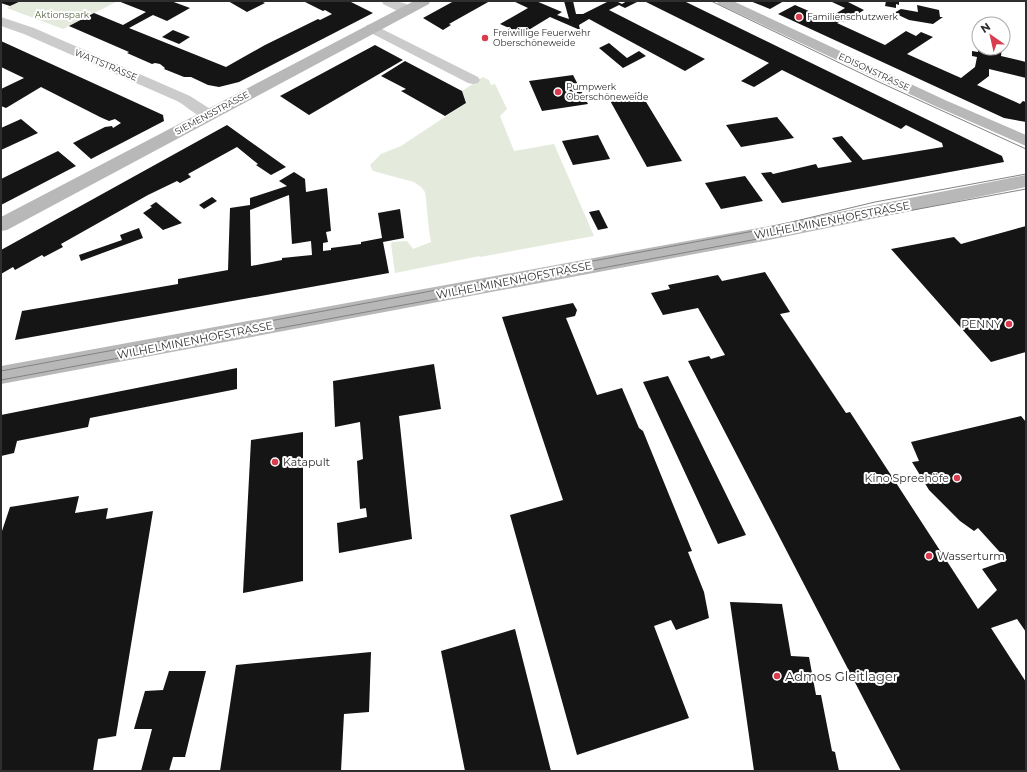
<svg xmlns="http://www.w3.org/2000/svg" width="1027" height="772" font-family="Montserrat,sans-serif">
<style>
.green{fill:#e4eadc}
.building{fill:#151515;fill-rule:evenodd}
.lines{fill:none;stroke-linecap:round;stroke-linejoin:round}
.street{fill:#cbcbcb;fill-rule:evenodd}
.secondary{fill:#b8b8b8;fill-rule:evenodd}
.tram{stroke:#838383;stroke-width:1}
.poi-dot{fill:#d83d4f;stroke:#fff;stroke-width:1.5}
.labels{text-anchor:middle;stroke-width:4;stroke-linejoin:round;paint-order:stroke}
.far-park-label{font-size:9px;fill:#53663f;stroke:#fff}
.far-poi-label{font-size:9px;fill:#2e2e2e;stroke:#fff;text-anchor:start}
.far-street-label{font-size:9px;fill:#2e2e2e;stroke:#fff}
.street-label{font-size:11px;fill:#2e2e2e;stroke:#fff}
.poi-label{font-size:11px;fill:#2e2e2e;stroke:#fff;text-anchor:end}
.near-poi-label{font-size:13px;fill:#2e2e2e;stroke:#fff;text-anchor:start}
</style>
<rect width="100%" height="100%" fill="#fff"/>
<path class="green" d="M21 1H118L63 29 7 8Z
M483 77 489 80 491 85 495 84 507 109 500 116 514 151 554 144 594 236 480 257V256L395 273 391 244 392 242 407 241 413 249 431 242 429 231 426 198 425 192 421 187 414 182 373 171 370 165 381 154 401 146 466 103 462 91Z"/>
<path class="building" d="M3 1H21L10 6 1 3Z
M118 1H171L190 8 167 21 153 15 129 28 226 67 265 45 318 19 320 20 332 14 325 10 323 11 303 1H349L373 13 239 82 219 87 208 85 191 77H184L164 69 165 68 160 64 155 63 152 64 127 53 129 52 69 26 94 13 123 25 146 12Z
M228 1H261L265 3 247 12Z
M454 1H490L449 24 451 25 443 30 423 18Z
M513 1H536L562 12 557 15 569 19 564 1H573L576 14H583L609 1H616L622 4 627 1H639L625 8 619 5 609 10 705 59 685 71 589 19 579 25 580 30 550 17 522 34 500 24 528 8Z
M644 1H684L1002 156 1004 162 782 203 761 173 771 172 773 174 816 164 818 168 852 162 832 138 842 136 863 160 943 147 942 143 906 125 901 129 782 70 754 87 741 81 769 63Z
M750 1H784L770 9Z
M834 1H846L864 10 845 22 841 21 837 23 885 45 906 31 916 36 921 32 933 37 907 54 961 78 975 67 977 57 972 56V51L978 52V48H1002L1001 56 1026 62V78L989 69V76L977 85 1020 104 1023 101 1026 102V122L1004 118 778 14 795 5 827 19 845 8 832 2Z
M886 1H899V5L896 4V8L885 6Z
M917 5 939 10 940 17H943L933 24 909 20 894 13 901 9 918 12Z
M173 30 190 37 179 44 162 37Z
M1 41 163 115 164 121 91 159 73 143 105 127 112 126 113 128 121 123 115 119 109 121 100 117 41 87 6 108 1 106V89L24 78 1 67Z
M609 43 627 58 639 51 646 56 623 68 599 48Z
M375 45 403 60 309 115 280 96Z
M405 61 462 91 466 103 445 116 401 91 406 89 381 76Z
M573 75 588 104 542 111 529 81Z
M640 92 682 161 647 167 608 97Z
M777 117 794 138 741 147 726 125Z
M21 119 38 133 1 150V128Z
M227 125 286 167 271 175 256 165 258 164 237 147 188 174 191 177 180 183 177 181 148 195 61 244 63 247 44 257 42 255 15 270 13 267 1 274V250Z
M598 135 610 159 573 165 562 141Z
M58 151 76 166 1 205V179Z
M294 172 305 179 306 192 327 188 331 231 326 232 328 242 323 243V251L331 250V248L361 244V242L382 238 378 213 400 209 404 238 383 242 389 273 15 340 22 311 178 284V279L228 270 230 208 250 205V198L287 186 279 181ZM289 195 292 244 311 241 312 255 282 258V260L251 266 250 210Z
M745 176 763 201 721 209 705 183Z
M212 197 217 201 204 209 199 205Z
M156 202 182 223 163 230 143 213 152 207 150 206Z
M599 210 608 228 598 230 589 212Z
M1026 226V352L991 362 891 249 954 237 961 244Z
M139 228 143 238 81 261 79 255 122 240 120 235Z
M765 272 790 312 780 314 846 413 850 412 978 609 997 590 982 569 1007 560 978 528 974 531 960 521 929 490 912 462 919 461 911 442 1021 416 1026 422V632L1017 619 991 628 1026 682V771H901L688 361 709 356 711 359 725 355 698 308 663 315 651 293 670 289 668 285 718 275 722 281Z
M573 303 577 310 575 316 566 318 597 395 622 388 639 428 643 431 692 551 688 552 704 592 709 618 676 630 671 620 654 626 689 718 577 755 510 515 563 500 502 317Z
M434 364 441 409 399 416 412 539 339 553 337 523 367 517 366 508 360 509 357 461 363 459 360 422 335 427 333 381Z
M237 368V389L90 418 88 427 17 441 14 453 1 456V415Z
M668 376 746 535 718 544 643 382Z
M303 432V581L243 593 251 440Z
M79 496 75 513 108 508 106 519 153 511 116 736 98 739 93 771H1V534L10 507Z
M730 602 782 604 791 656 809 657 816 695H821L832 751 835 752 839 771H754Z
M515 629 551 771H465L441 651Z
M371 652 369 712 344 714 341 771H220L236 665Z
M169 671H206L185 757H173L169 771H141L152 729H134L145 691 163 690Z"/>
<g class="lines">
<path class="street" d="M382 1C392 1 406 0 414 10L412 13C402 15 392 8 383 4Z
M1 17 34 28 190 96 215 112 217 115 215 118C200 122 189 107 177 101 126 79 75 56 24 34L1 26Z
M372 24 478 77 480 80 478 83 473 84 468 83 367 31 365 28 367 25Z"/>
<path class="secondary" d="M414 1H430L429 4 7 230 1 231V217Z
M717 1H733L945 100 1026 135V146L935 106 718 4Z
M1026 175V187L764 241 1 384V366L764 227Z"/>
<path class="tram" d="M711 1 879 82 1026 149
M1 371 754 231 875 202 1026 174
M1 380 1026 189"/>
</g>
<g class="poi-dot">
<circle cx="799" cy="17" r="4"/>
<circle cx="485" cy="38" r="4"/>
<circle cx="558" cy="92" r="4"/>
<circle cx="1009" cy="324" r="4"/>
<circle cx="275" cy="462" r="4"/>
<circle cx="957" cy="478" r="4"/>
<circle cx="929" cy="556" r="4"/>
<circle cx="777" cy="676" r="4"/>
</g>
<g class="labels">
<g class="far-park-label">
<text x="62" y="18">Aktionspark</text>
</g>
<g class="far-poi-label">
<text x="807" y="20">Familienschutzwerk</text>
<text x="493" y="36">Freiwillige Feuerwehr<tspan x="493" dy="10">Oberschöneweide</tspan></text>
<text x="566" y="90">Pumpwerk<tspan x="566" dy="10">Oberschöneweide</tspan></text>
</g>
<g class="far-street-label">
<text transform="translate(106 65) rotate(23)" y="3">WATTSTRASSE</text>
<text transform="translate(874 72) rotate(25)" y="3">EDISONSTRASSE</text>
<text transform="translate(212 113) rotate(-28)" y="3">SIEMENSSTRASSE</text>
</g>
<g class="street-label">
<text transform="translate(832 220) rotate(-11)" y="4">WILHELMINENHOFSTRASSE</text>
<text transform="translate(514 280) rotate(-11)" y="4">WILHELMINENHOFSTRASSE</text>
<text transform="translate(195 340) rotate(-11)" y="4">WILHELMINENHOFSTRASSE</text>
</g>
<g class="poi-label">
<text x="1001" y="328">PENNY</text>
<text x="283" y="466" text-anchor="start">Katapult</text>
<text x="949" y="482">Kino Spreehöfe</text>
<text x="937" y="560" text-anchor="start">Wasserturm</text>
</g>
<g class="near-poi-label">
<text x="785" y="681">Admos Gleitlager</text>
</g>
</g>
<rect width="1027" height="772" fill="none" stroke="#2e2e2e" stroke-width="4"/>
<g transform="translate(991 36) rotate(326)"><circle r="19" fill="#ffffff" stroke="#ababab"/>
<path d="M0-3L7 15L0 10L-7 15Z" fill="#d83d4f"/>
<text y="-6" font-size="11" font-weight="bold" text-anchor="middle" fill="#2e2e2e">N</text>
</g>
</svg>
